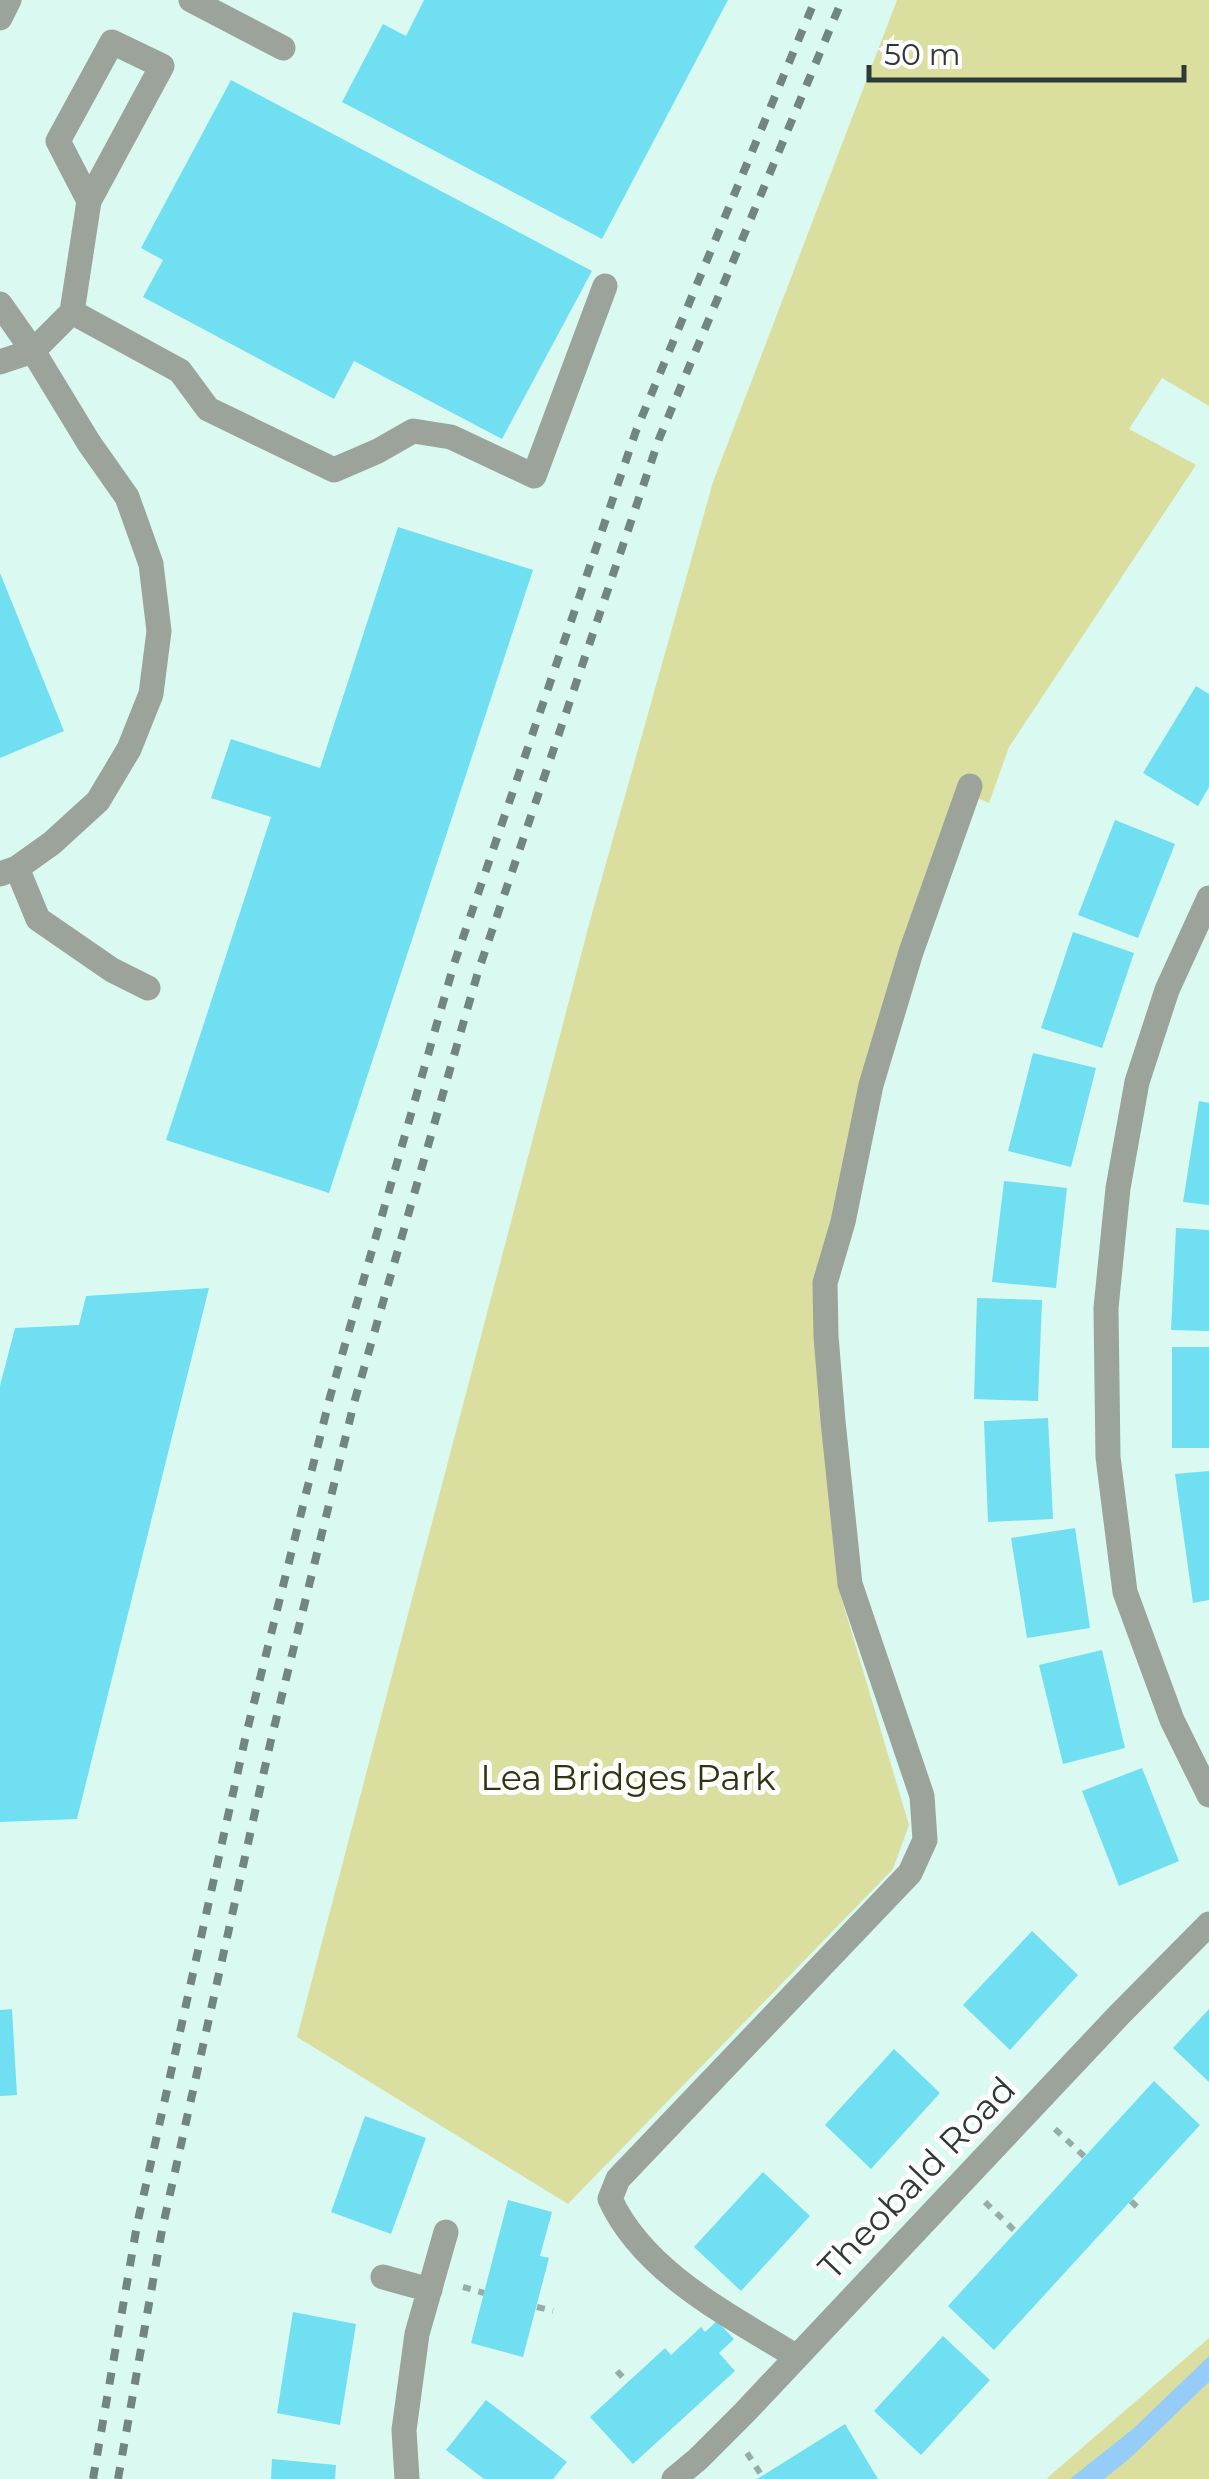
<svg xmlns="http://www.w3.org/2000/svg" width="1209" height="2479" font-family="Montserrat,sans-serif">
<style>
.green{fill:#dadf9f}
.water{fill:#95ccf8}
.building{fill:#70dff2}
.lines{fill:none;stroke-linecap:round;stroke-linejoin:round}
.path{stroke:#96ada7;stroke-width:6;stroke-dasharray:8 8;stroke-linecap:butt}
.minor{stroke:#9ba39a;stroke-width:25}
.rail{stroke:#728681;stroke-width:8;stroke-dasharray:12 12;stroke-linecap:butt}
.labels{text-anchor:middle;stroke-width:10;stroke-linejoin:round;paint-order:stroke}
.park-label{font-size:35px;fill:#323410;stroke:#fff}
.street-label{font-size:35px;fill:#2d3936;stroke:#fff}
</style>
<rect width="100%" height="100%" fill="#daf9f0"/>
<path class="green" d="M897 0H1209V406L1162 378 1129 429 1196 465 1009 747 989 803 965 793 818 1305 839 1590 909 1825 893 1869 568 2204 297 2037 591 917 713 482Z
M1209 2338V2479H1046Z"/>
<path class="water" d="M1209 2356V2382L1129 2459 1104 2479H1070L1134 2428Z"/>
<path class="building" d="M424 0H728L602 239 342 102 383 24 406 36Z
M231 80 592 271 502 439 354 361 334 399 143 297 163 260 141 248Z
M398 527 533 570 329 1193 166 1140 271 817 211 798 231 739 320 768Z
M0 573 64 731 0 758Z
M1196 686 1209 694V787L1198 806 1143 773Z
M1115 820 1175 844 1138 938 1078 915Z
M1073 932 1134 953 1102 1048 1041 1028Z
M1033 1053 1096 1068 1071 1167 1008 1151Z
M1199 1101 1209 1103V1205L1183 1202Z
M1004 1181 1067 1188 1056 1288 992 1282Z
M1176 1228 1209 1230V1331L1171 1330Z
M209 1288 77 1819 0 1822V1386L15 1328 79 1325 86 1296Z
M977 1298 1042 1300 1038 1401 974 1399Z
M1172 1347H1209V1448H1172Z
M1048 1418 1053 1519 988 1522 984 1421Z
M1209 1471V1600L1193 1603 1175 1474Z
M1075 1528 1090 1628 1027 1638 1011 1538Z
M1102 1650 1125 1748 1063 1764 1039 1665Z
M1142 1768 1179 1861 1119 1886 1082 1791Z
M1032 1931 1078 1975 1010 2050 963 2005Z
M12 2009 17 2095 0 2096V2010Z
M1209 2009V2082L1173 2048Z
M894 2049 940 2093 871 2169 825 2125Z
M1154 2081 1200 2125 994 2350 948 2306Z
M365 2116 426 2138 391 2234 331 2212Z
M763 2172 810 2216 741 2291 694 2247Z
M508 2200 552 2212 540 2256 549 2258 523 2357 471 2343Z
M293 2312 356 2324 340 2425 277 2413Z
M717 2321 734 2339 719 2353 735 2371 633 2464 590 2417 665 2348 671 2355 701 2327 705 2332Z
M943 2336 990 2380 921 2455 874 2411Z
M486 2400 567 2462 553 2479H484L446 2450Z
M845 2424 878 2479H757L802 2451Z
M272 2459 336 2465 335 2479H271Z"/>
<g class="lines">
<path class="path" d="M1055 2129 1085 2157
M1131 2201 1142 2212
M985 2202 1016 2232
M463 2287 484 2293
M537 2307 553 2311
M617 2371 628 2383
M747 2453 762 2476"/>
<path class="minor" d="M191 0 283 48
M0 18 9 0
M0 304 33 351 89 443 127 497 151 564 159 631 151 694 129 749 98 801 52 843 17 868 0 874
M72 312 180 371 208 409 334 470 378 451 413 431 451 437 534 476 605 286
M0 362 33 351 72 312 89 201 162 66 112 42 58 141 89 201
M17 868 38 919 112 970 148 988
M1209 898 1167 990 1137 1082 1118 1188 1106 1308 1108 1457 1125 1592 1172 1720 1209 1795
M383 2277 430 2290
M795 2356C729 2315 644 2273 610 2199L618 2179 910 1873 925 1840 922 1796 850 1584 833 1421 826 1336 825 1283 843 1222 871 1085 911 952 970 786
M407 2479 404 2430 417 2334 446 2232
M674 2479 698 2459 745 2412 1119 2015 1209 1924"/>
<path class="rail" d="M93 2479 137 2225 246 1735 330 1397 454 964 636 431 815 0
M118 2479 162 2230 271 1740 354 1403 478 972 659 439 842 0"/>
</g>
<g class="labels">
<g class="park-label">
<text x="628" y="1790">Lea Bridges Park</text>
</g>
<g class="street-label">
<text transform="translate(917 2178) rotate(-46)" y="12">Theobald Road</text>
</g>
</g>
<path d="M869 65v15h315v-15" fill="none" stroke="#2d3936" stroke-width="5"/>
<text x="884" y="65" font-size="30" fill="#2d3936" stroke="#ffffff" stroke-width="8" paint-order="stroke">50 m</text>
</svg>
